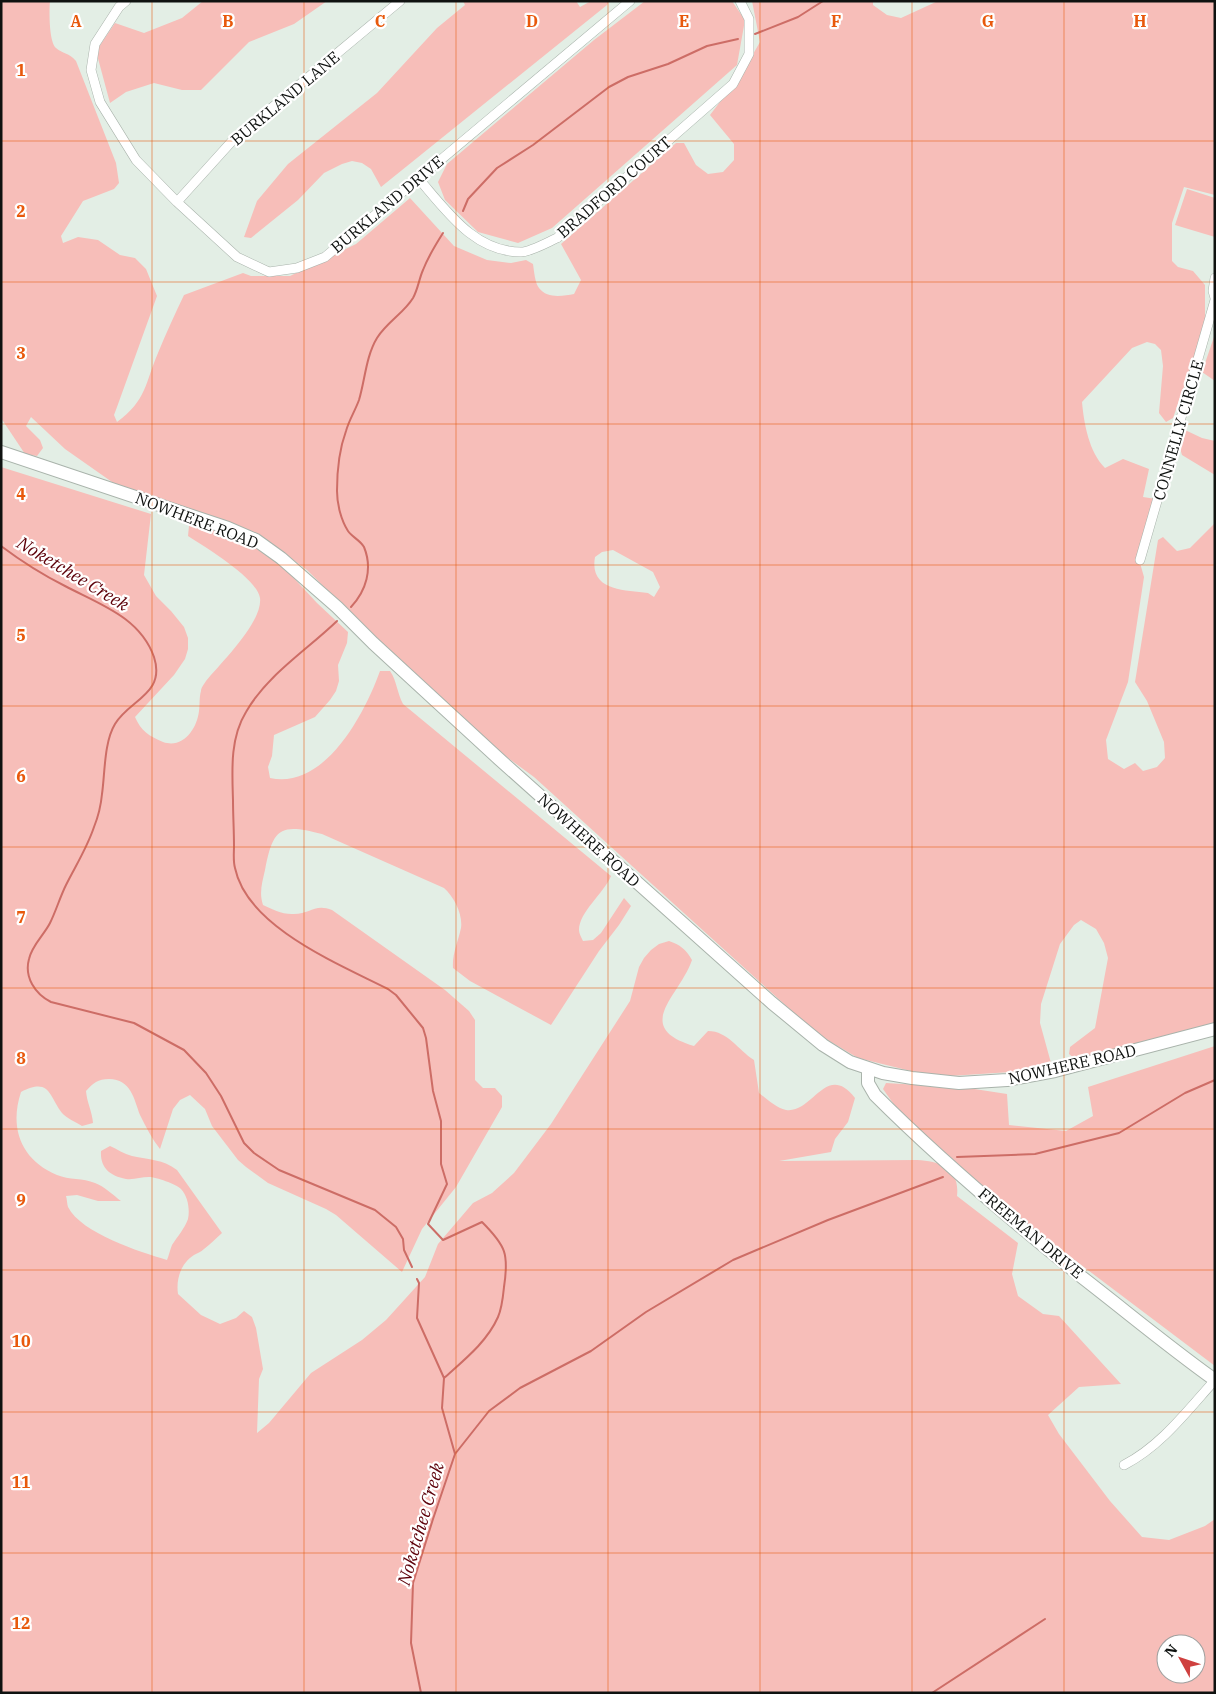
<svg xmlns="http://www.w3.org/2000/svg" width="1216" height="1694" font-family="'IBM Plex Serif',serif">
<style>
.green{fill:#f7beb9;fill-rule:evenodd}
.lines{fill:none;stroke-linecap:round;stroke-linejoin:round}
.stream{stroke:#cd6d66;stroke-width:2}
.street-casing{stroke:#a9b3ab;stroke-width:10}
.secondary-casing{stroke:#a9b3ab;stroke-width:14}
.street{stroke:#fff;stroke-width:9}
.secondary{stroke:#fff;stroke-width:12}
.grid{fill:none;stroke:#e8590c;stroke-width:1;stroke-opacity:0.55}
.labels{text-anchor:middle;stroke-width:4.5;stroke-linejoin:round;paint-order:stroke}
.street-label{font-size:16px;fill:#0f1210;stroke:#fff}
.water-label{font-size:18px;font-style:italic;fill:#5d0009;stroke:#fff}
.grid-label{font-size:16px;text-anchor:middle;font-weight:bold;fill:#e8590c;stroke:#fff;stroke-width:4.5;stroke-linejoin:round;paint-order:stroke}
</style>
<rect width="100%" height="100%" fill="#e3eee5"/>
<path class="green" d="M1 1H50C49 11 49 42 56 48 63 54 68 52 76 61L116 163 119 183 114 189 83 201 61 236 63 243 78 237 98 240 120 255 135 258 146 269 157 296 117 407 114 415 117 422C147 400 145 383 158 353 166 333 175 314 184 295L243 273 251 276H290L356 244 410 198 454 246 487 260 511 263 526 260 533 264C534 271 535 283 539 288 547 299 563 296 574 294L581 280 561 244 676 143H684L696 165 708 174 723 172 734 160V144L710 115 742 73 760 42 752 1H873V5L887 15 901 18 938 1H1215V195L1184 187 1172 223V261L1178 267 1193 271 1205 285V326L1173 418 1166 422 1159 413 1163 366 1161 350 1155 344 1147 342 1132 348 1082 402C1084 424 1089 452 1105 468L1123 459 1149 469 1143 497 1156 499 1138 556 1144 577 1128 682 1106 740 1108 759 1124 769 1135 763 1143 771 1157 767 1165 758 1164 742 1147 701 1135 682 1158 540 1163 537 1177 551 1190 548 1215 523V1026L1075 1059 1069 1054 1070 1047 1095 1028 1108 958 1104 943 1096 929 1081 920 1074 925 1060 944 1041 1004 1040 1023 1051 1063 1024 1071 935 1077 858 1058 816 1033 534 777 504 755 393 655 307 570 261 536 122 489 65 449 31 417 26 426 40 440 43 448 37 456 25 454 1 418ZM613 550 653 572 660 587 654 597 648 593C624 590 589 591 595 557L602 552Z
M203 1H327L294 24 249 42 201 90H182L154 83 126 92 110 103 96 51 115 23 144 33 182 18Z
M463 1H576L580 7 591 1H609L607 5 381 187 371 169 362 163 352 161 342 164 324 173 298 200 251 238 244 237 257 201 288 164 377 93 437 28 465 5Z
M645 1H732L745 20 737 65 552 228 518 243 478 232 445 200 438 182 447 164 594 40Z
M1187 189 1215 198V237L1175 225Z
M1215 334V381L1202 372Z
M1185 430 1202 438 1215 441V475L1182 455 1177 438Z
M1 467 151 514 144 575 156 596 171 611 184 627 188 638V649L185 659 174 675 135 717C141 731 149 736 163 742 183 749 197 729 199 711 200 705 199 698 201 691 201 688 204 684 206 681 221 663 263 622 260 598 257 578 205 547 188 536L189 526 199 522 238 538 266 554 290 574 317 603 348 632 347 643 338 665 339 681 336 691 330 700 315 717 274 735 272 756 268 767 270 778C325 790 365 713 380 671H390C397 681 397 693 403 704L611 876C604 893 579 912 579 930 579 933 581 937 583 941L593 940 601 933 624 898 631 906 619 925 599 951 551 1025 470 981 453 968C452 954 458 942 461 928 463 914 454 897 444 888L322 834C280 823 273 828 265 870 262 883 259 893 263 905 272 909 283 915 294 914 310 914 315 903 332 910L445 990 469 1011 475 1020V1080L483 1088H495L502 1096V1107L456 1187 422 1229 402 1272 336 1215 326 1209 268 1183 246 1167 238 1160 212 1126 205 1109 190 1095 180 1100 173 1109 160 1149C152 1139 146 1127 140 1115 134 1099 131 1079 109 1079 98 1079 93 1083 86 1091 87 1103 92 1111 93 1123L82 1126C76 1122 66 1118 62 1113 49 1096 50 1077 21 1092 9 1128 21 1160 57 1175 69 1180 83 1178 95 1183 104 1186 113 1195 121 1201H98L77 1195 66 1196C67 1199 67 1204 68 1207 81 1233 140 1252 167 1260 169 1255 170 1250 172 1245 177 1237 185 1228 188 1219 190 1210 188 1196 181 1189 176 1184 156 1177 149 1177 141 1177 134 1180 126 1179 109 1176 100 1167 101 1151L110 1146C117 1149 124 1154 132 1156 149 1160 163 1159 177 1170L222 1233C216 1238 211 1244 204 1249 201 1252 197 1253 194 1255 180 1264 176 1280 178 1294L201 1315 220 1324 236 1318 244 1311 252 1317 256 1328 263 1369 259 1379 257 1433 269 1423 311 1373 362 1340 386 1320 425 1277 438 1244 473 1203 492 1193 514 1173 551 1124 630 1001 639 967 644 958 651 950 659 944 669 941C680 945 686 949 692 960 680 996 631 1027 694 1046L708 1031C728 1031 738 1050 754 1060L759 1093C767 1099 776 1108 786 1110 813 1114 826 1061 855 1098L848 1122 835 1139 831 1152 779 1161 917 1160C941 1161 960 1169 957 1196L1018 1243 1012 1274 1018 1296 1043 1314 1059 1316 1121 1384 1079 1387 1048 1415 1059 1434 1110 1501 1142 1537 1169 1540 1205 1526 1215 1519V1693H1ZM1166 1644H1196V1674H1166Z
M1215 1046V1366L1011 1212 907 1123 883 1089 886 1083 968 1088 1007 1094 1009 1125 1066 1131 1093 1116 1088 1087Z"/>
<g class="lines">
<path class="stream" d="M755 34 798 17 823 1
M463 211 468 199 497 168 533 145 609 87 628 77 668 64 707 46 738 39
M1 546C21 561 43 575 65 586 99 604 140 617 154 657 166 694 129 700 115 724 104 742 105 773 102 794 101 805 98 817 94 827 87 848 76 865 66 885 60 897 56 911 50 923 44 935 32 945 29 959 24 977 35 994 51 1002L134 1023 184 1050 206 1073 221 1096 244 1143 254 1153 279 1170 375 1210 396 1227 403 1239 404 1250 412 1267
M351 607C366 591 373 569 364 547 360 540 352 537 348 531 341 520 337 504 337 491 337 471 339 450 346 431 349 420 355 411 359 400 365 380 366 356 377 338 387 322 404 313 413 298 418 289 419 279 423 270 428 257 436 244 443 233
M337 621C307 650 267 675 246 712 230 738 232 770 233 800 233 815 234 830 234 846 234 853 233 861 235 868 247 927 339 964 388 989L396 995 423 1028 426 1038 433 1091 441 1121V1164L447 1184 428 1224 443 1240 482 1222C506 1246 509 1254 504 1287 503 1297 502 1308 498 1317 487 1342 464 1360 444 1378
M957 1157 1035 1154 1119 1133 1185 1093 1215 1080
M417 1279 419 1283 417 1318 444 1378 442 1408 455 1454 433 1519 413 1583 411 1643 421 1693
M455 1454 489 1411 520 1388 591 1351 646 1312 733 1260 828 1220 943 1177
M932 1693 1045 1619"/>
<g class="street-casing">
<path id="street" d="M126 1 119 7 95 44 91 70 100 102 136 160 177 202 237 257 269 272 297 268 325 257 630 1
M418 178C446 210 474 252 521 252 530 252 548 242 557 238L733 84 749 54V19L740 1
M177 202 233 140 400 1
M1215 278 1213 291 1215 298
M1140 560 1215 300
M1124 1465C1161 1446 1187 1411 1215 1380"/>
</g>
<g class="secondary-casing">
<path id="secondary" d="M1 452 228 528 256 540 281 558 337 607 373 643 499 759 772 1003 823 1045 850 1062 883 1073 912 1078 959 1083 1007 1080 1055 1071 1215 1029
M868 1069V1083L875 1095C940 1160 1011 1220 1083 1278 1127 1312 1170 1348 1215 1380"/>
</g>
<use href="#street" class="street"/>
<use href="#secondary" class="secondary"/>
</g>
<path class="grid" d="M152 1V1693M304 1V1693M456 1V1693M608 1V1693M760 1V1693M912 1V1693M1064 1V1693M1 141H1215M1 282H1215M1 424H1215M1 565H1215M1 706H1215M1 847H1215M1 988H1215M1 1129H1215M1 1270H1215M1 1412H1215M1 1553H1215"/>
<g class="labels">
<g class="street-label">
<text transform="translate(285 98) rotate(-40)" y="6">BURKLAND LANE</text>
<text transform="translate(614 187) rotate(-41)" y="6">BRADFORD COURT</text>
<text transform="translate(387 204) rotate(-40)" y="6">BURKLAND DRIVE</text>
<text transform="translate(1178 430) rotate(-74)" y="6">CONNELLY CIRCLE</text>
<text transform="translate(197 520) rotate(21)" y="6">NOWHERE ROAD</text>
<text transform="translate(589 840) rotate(42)" y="6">NOWHERE ROAD</text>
<text transform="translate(1072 1064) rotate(-13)" y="6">NOWHERE ROAD</text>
<text transform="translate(1031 1233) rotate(40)" y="6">FREEMAN DRIVE</text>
</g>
<g class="water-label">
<text transform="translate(73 574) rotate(31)" y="6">Noketchee Creek</text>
<text transform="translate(421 1524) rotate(-74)" y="6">Noketchee Creek</text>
</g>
</g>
<g class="grid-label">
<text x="76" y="27">A</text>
<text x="228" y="27">B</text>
<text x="380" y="27">C</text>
<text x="532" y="27">D</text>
<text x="684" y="27">E</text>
<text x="836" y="27">F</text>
<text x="988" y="27">G</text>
<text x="1140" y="27">H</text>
<text x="21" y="76">1</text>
<text x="21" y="217">2</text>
<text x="21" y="359">3</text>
<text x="21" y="500">4</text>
<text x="21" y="641">5</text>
<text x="21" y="782">6</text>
<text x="21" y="923">7</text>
<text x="21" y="1064">8</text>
<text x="21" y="1206">9</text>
<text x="21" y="1347">10</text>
<text x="21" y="1488">11</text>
<text x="21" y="1629">12</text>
</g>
<rect width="1216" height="1694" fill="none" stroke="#0f1210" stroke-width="5"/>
<g transform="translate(1181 1659) rotate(310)"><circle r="24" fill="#ffffff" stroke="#9fa09f"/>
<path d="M0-4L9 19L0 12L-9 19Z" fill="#cf403f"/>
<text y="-8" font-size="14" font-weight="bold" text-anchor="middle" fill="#0f1210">N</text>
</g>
</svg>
